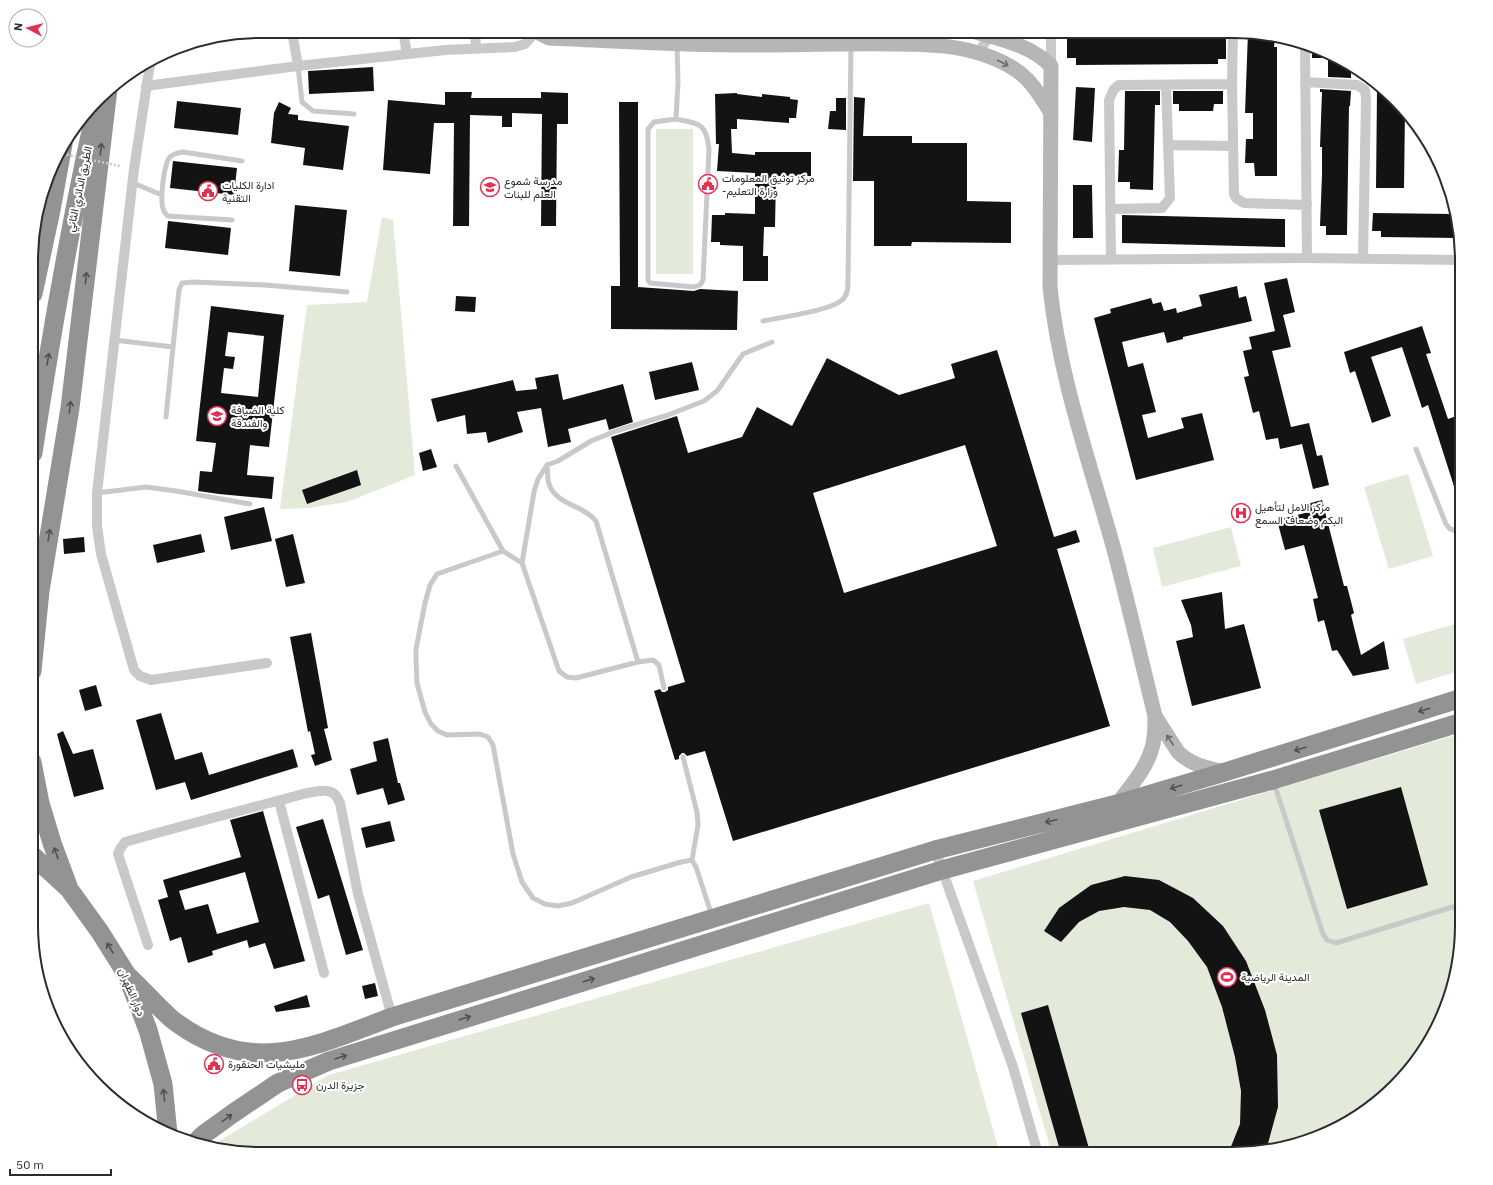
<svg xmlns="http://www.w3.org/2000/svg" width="1493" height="1185" font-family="'IBM Plex Sans',Vazirmatn,sans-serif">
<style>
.green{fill:#e4ead9}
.building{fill:#131313;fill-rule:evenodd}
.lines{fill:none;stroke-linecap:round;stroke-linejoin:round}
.lane{stroke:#c9c9c9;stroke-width:5}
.street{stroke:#c9c9c9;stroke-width:10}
.secondary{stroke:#b6b6b6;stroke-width:15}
.highway{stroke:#939393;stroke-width:19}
.path-bridge{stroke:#c9c9c9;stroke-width:2.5;stroke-dasharray:2 2;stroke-linecap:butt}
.oneway{stroke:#6a6a6a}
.oneway2{stroke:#505050}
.labels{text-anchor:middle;stroke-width:4;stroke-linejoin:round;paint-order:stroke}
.poi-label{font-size:11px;fill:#2c2c2c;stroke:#fff;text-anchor:start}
.street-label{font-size:11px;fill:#2c2c2c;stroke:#fff}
.rim{fill:none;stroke:#2c2c2c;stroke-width:2}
</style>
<rect width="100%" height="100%" fill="#fff"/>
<path class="green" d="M656 129H693V274H656Z
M382 217 393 220 415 475 347 502 309 508 280 509 307 305 367 302Z
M1408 474 1433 556 1389 569 1364 487Z
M1231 527 1241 566 1162 587 1153 548Z
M1462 622V670L1416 684 1403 639Z
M1462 733 1461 940 1444 1013 1405 1076 1361 1115 1321 1136 1233 1154H1052L973 881Z
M929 903 1000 1154H245L217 1147 219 1141 329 1075Z"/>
<path class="building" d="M1248 32 1275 38 1274 47H1277V176H1255L1254 163H1245L1246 139H1253V113H1245Z
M1226 36V59H1218V64L1076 65V58H1067V37Z
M1312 46 1321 49 1351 68V78L1328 77V58H1312Z
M373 67 374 91 309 94 308 71Z
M1076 87 1095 88 1092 142 1073 140Z
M1320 89 1351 91 1350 106H1349L1347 235H1326V226H1320L1322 175V147H1320L1322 92H1320Z
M1377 90H1386L1405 110 1404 188H1376Z
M1125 91H1160V105H1155L1153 190 1130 189V182H1118L1119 150H1124Z
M1173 91H1223V104H1214L1213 111H1179V104H1173Z
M445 92H472L471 98H541V92L568 93V124H557L556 226H541L542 114 512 113V127H502V116L470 115 469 226H453L454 123H434L430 174 383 170 388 100 445 105Z
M737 93V94L762 97V94L790 97V99L798 100 796 118H789V123L737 119V129H731L732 153 755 155V152H811V176H776L775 227H764L763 256H768V281H743V246L720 245V242H711L712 215H725V213L755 214V173L717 171 719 144H716L715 94Z
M854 97 865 98 863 136H912V143H967V201L1011 202V243L912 242 911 246H874V181H853Z
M836 98H846V130L828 129 830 111H836Z
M177 101 241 108 238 135 174 128Z
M279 102 291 108 288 114 298 115V120L349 126 343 170 303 165 305 148 271 143 274 113Z
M619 102H638V287L694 291 700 289 738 291 737 330 611 329V286H620Z
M173 161 237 168 234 195 170 188Z
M1073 185H1092L1093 238H1073Z
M295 205 347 210 340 276 289 271Z
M1373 213 1453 214 1458 238 1381 237V231H1372Z
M1122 215 1285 219V247L1122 243Z
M168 221 231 228 228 255 165 248Z
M1287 278 1295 312 1283 315 1291 347 1272 351 1291 427 1309 423 1317 456 1322 455 1329 485 1313 489 1302 444 1280 449 1278 438 1266 440 1259 411 1253 413 1244 377 1249 376 1243 351 1252 349 1249 337 1275 331 1264 283Z
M1237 286 1239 298 1246 296 1252 321 1183 337V339L1167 343 1164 332 1122 342 1128 367 1143 363 1156 412 1142 415 1148 438 1184 428 1181 418 1202 413 1214 460 1136 480 1094 318 1111 313 1110 309 1151 298 1153 304 1161 302 1164 311 1176 308 1177 313 1202 306 1199 295Z
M456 296 476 297 475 312 455 311Z
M211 306 284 315 269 447 250 445 247 475 274 477 272 499 219 494 198 491 200 471 212 472 216 443 196 441ZM228 332 264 336 258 397 221 393 224 368 233 369 235 357 225 356Z
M1422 326 1431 353 1426 354 1448 419 1462 414V502H1459L1428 405 1422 408 1402 347 1371 357 1391 416 1372 423 1355 371 1350 373 1344 352Z
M997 350 1054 537 1076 530 1080 542 1057 549 1110 726 733 841 705 751 687 756 684 753H682L679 756V759L675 760 654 691 660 689 662 692H665L668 690V687L685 682 611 437 677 416 688 453 742 437 757 407 792 426 827 358 899 395 955 378 951 364ZM965 445 997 546 844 593 813 493Z
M692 362 699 390 655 400 649 372Z
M558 374 563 400 623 384 633 422 609 430 606 419 568 429 571 442 548 447 541 408 517 412 523 432 488 443 486 432 467 434 465 415 437 422 431 399 513 380 516 391 537 389 535 378Z
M431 449 437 467 423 471 419 453Z
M357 470 361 485 307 504 302 490Z
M1322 500 1344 586H1347L1354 613 1351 615 1361 655 1384 641 1389 669 1353 676 1337 650 1332 651 1324 620 1318 622 1313 599 1318 598 1304 545 1285 550 1277 520 1309 512 1307 504Z
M264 507 272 541 231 550 224 517Z
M201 534 205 552 157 563 153 545Z
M293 534 305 583 286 587 275 539Z
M84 537 85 552 64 554 63 539Z
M1222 592 1225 629 1244 624 1261 688 1192 706 1176 641 1193 637 1191 625 1181 600Z
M311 633 328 728 324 729 332 760 315 766 311 755 315 754 310 731 308 732 290 637Z
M96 685 102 706 85 711 79 690Z
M161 713 175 760 202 752 209 775 293 749 298 767 191 800 185 782 156 790 136 720Z
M63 731 73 754 93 749 104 789 74 797 57 734Z
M388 738 398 783H400L405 800 388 805 383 788 357 795 350 769 377 761 373 742Z
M1401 787 1428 885 1347 909 1319 810Z
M263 811 305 961 274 969 265 943 249 948 247 940 212 951 213 955 188 963 181 937 170 941 158 900 168 897 163 880 241 857 230 820ZM245 872 259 922 217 934 208 904 185 910 179 891Z
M323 819 363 950 346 955 329 895 318 899 296 827Z
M390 821 395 841 366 848 361 828Z
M1125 876 1159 880 1193 898 1223 926 1246 961 1265 1010 1277 1055 1278 1107 1267 1147 1228 1154 1240 1124 1241 1091 1235 1057 1222 1007 1207 967 1188 941 1170 922 1150 910 1124 907 1099 911 1079 922 1061 942 1044 931 1059 908 1091 885Z
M375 983 378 996 365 999 362 986Z
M307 995 310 1007 276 1012 274 1006Z
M1048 1005 1090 1152 1082 1154H1061L1021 1013Z"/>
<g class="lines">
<path class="lane" d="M298 66 302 102 313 111 354 114
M676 119 654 122 648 129V280L650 283 694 287 700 285 703 280 709 149C706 122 699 124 676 119L678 82 677 44
M133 183 162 195
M232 220 168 216C166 214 165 214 164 211 159 202 164 166 169 158 173 153 178 153 183 152L242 161
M763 321C781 317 830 311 842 300 848 295 848 287 848 279L851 45
M114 340 173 347 179 290 182 283 193 282 265 285 347 292
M166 417 173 347
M1416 449 1446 524 1450 529 1462 532
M456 466 503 551
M97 493 146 487 176 491 250 504
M522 563 534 492 538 479 547 465
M638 662 576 678 567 677 559 671 522 563 503 551 437 574 430 585 425 603 416 649V659L417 683 425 712 431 724 438 731 447 735 480 734 488 737 493 745 513 854 522 882 533 898 545 904 558 906 572 903 631 877 681 862 692 860 696 867 712 916
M664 688 659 665 653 660 638 662 596 521C584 505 556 505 549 484 547 479 548 471 547 465L558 461 591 441 616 431 668 415 704 401 717 391 743 354 772 342
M683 757 697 812 698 825 692 860
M1274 783 1323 934 1327 940 1336 943 1462 904"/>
<path class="street" d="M292 31 298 66
M403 31 407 54
M475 31 476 48
M1051 31V66
M1233 31 1232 84 1234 194 1236 198 1244 203 1307 205
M1305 45 1307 258
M978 53 993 31
M150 64 134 169 97 493V526L101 554 134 670 140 676 151 680 267 663
M1305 82 1357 85 1365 90 1366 99 1363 259
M146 86 298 66 445 50 515 47 525 44 536 31
M1169 145 1233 146
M1110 209 1162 208 1170 198 1166 85
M1111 259 1109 100 1114 89 1119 85 1232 84
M1051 260 1307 258 1462 260
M279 801 324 973
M935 850 1013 1067 1038 1154
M148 945 118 854 120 849 125 842C174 828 224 815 273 802 288 799 314 789 327 791 335 792 337 797 340 803L358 894 392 1017"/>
<path class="secondary" d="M535 31 549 38C620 41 692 46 764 45 807 45 851 43 894 44 928 44 961 45 993 58 1024 70 1034 85 1051 113
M972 31C1000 39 1031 45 1051 66L1050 287C1059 376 1089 460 1113 546 1128 602 1141 659 1155 716 1155 725 1155 735 1153 744 1148 767 1131 786 1117 804
M1155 716 1178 752C1191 765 1207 768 1225 772"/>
<path class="highway" d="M33 294 51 210 63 144
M33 453C50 342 69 231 93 122
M32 671 40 591 70 408 108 89
M32 762 40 803 52 843 68 886
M32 855 69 889 100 932 127 975 148 1030 163 1084 168 1134
M127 975C138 985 148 996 159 1007 165 1012 170 1019 177 1023 253 1078 314 1046 392 1017L935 850 1117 804 1225 772 1462 698
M196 1142 203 1135 232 1114 278 1083 329 1061 942 870 1273 780 1462 722"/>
<path class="path-bridge" d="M59 153 120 166"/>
</g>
<defs><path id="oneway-shaft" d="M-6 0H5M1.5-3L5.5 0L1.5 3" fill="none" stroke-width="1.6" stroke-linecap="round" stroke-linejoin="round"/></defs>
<g class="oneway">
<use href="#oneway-shaft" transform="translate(1003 63) rotate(28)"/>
<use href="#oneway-shaft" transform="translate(1170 740) rotate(-123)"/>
</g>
<g class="oneway2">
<use href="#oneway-shaft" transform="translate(101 149) rotate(-83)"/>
<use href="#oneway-shaft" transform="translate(86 278) rotate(-83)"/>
<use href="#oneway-shaft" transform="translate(48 359) rotate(-81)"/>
<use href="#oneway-shaft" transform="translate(70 407) rotate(-82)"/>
<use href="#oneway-shaft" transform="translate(49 535) rotate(-81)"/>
<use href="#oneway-shaft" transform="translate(1424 710) rotate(163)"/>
<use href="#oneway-shaft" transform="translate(1300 749) rotate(163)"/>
<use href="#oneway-shaft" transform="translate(1176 787) rotate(163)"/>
<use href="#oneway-shaft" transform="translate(1051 821) rotate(166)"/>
<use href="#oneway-shaft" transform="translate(56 853) rotate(-110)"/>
<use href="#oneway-shaft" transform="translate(110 948) rotate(-122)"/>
<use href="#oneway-shaft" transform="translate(589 980) rotate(-17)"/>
<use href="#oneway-shaft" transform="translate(465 1018) rotate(-17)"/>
<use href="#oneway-shaft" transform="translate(341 1057) rotate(-17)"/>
<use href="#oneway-shaft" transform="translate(164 1095) rotate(-96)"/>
<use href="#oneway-shaft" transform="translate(227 1118) rotate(-36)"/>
</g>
<defs>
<g id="civic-ring" transform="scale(1)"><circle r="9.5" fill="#fff" stroke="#e03153" stroke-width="1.5"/><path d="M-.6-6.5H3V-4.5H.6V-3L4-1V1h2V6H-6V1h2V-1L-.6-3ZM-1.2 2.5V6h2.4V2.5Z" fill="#e03153"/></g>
<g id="school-ring" transform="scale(1)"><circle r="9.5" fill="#fff" stroke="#e03153" stroke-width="1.5"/><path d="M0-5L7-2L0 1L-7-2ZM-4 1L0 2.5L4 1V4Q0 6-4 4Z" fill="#e03153"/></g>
<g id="university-ring" transform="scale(1)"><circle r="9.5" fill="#fff" stroke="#e03153" stroke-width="1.5"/><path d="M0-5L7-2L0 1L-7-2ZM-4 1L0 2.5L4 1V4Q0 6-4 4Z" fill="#e03153"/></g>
<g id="hospital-ring" transform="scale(1)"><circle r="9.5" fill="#fff" stroke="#e03153" stroke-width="1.5"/><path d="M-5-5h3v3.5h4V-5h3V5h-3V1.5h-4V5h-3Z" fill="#e03153"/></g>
<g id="stadium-ring" transform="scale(1)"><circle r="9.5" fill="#fff" stroke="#e03153" stroke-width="1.5"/><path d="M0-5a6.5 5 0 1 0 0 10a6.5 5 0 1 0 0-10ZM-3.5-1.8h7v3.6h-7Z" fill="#e03153"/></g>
<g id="bus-ring" transform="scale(1)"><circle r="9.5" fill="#fff" stroke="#e03153" stroke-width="1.5"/><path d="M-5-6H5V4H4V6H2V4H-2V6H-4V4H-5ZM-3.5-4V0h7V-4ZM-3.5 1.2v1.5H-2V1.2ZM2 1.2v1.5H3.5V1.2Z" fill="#e03153"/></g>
</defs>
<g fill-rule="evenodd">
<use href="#civic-ring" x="708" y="184"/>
<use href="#school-ring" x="490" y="187"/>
<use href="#civic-ring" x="208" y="191"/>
<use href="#university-ring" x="217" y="416"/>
<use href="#hospital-ring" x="1241" y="513"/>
<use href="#stadium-ring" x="1227" y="977"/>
<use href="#civic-ring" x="214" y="1064"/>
<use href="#bus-ring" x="302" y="1085"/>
</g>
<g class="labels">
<g class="poi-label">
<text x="722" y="182">مركز توثيق المعلومات<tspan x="722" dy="13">-وزارة التعليم</tspan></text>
<text x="504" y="185">مدرسة شموع<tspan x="504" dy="13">العلم للبنات</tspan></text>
<text x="222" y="189">ادارة الكليات<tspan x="222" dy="13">التقنية</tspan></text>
<text x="231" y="414">كلية الضيافة<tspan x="231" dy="13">والفندقة</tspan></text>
<text x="1255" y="511">مركز الامل لتأهيل<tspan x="1255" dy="13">البكم وضعاف السمع</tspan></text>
<text x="1241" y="981">المدينة الرياضية</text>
<text x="228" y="1068">مليشيات الحنقورة</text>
<text x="316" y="1089">جزيرة الدرن</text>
</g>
<g class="street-label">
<text transform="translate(79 189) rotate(-78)" y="4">الطريق الدائري الثاني</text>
<text transform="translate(132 992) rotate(67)" y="4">دوار الظهران</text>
</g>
</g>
<path d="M0 0H1493V1185H0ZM260 38H1233A222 222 0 0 1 1455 260V925A222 222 0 0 1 1233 1147H260A222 222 0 0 1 38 925V260A222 222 0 0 1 260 38Z" fill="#fff" fill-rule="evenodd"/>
<path class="rim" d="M260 38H1233A222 222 0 0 1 1455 260V925A222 222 0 0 1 1233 1147H260A222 222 0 0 1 38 925V260A222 222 0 0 1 260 38Z"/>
<g transform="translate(28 28) rotate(277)"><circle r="19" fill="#ffffff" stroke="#ababab"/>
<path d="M0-3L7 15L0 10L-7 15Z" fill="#e03153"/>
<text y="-6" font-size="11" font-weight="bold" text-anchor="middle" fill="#2c2c2c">N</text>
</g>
<path d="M10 1169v6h101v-6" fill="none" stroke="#2c2c2c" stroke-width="2"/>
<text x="16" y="1169" font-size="12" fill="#2c2c2c" stroke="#ffffff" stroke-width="3" paint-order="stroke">50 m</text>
</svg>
